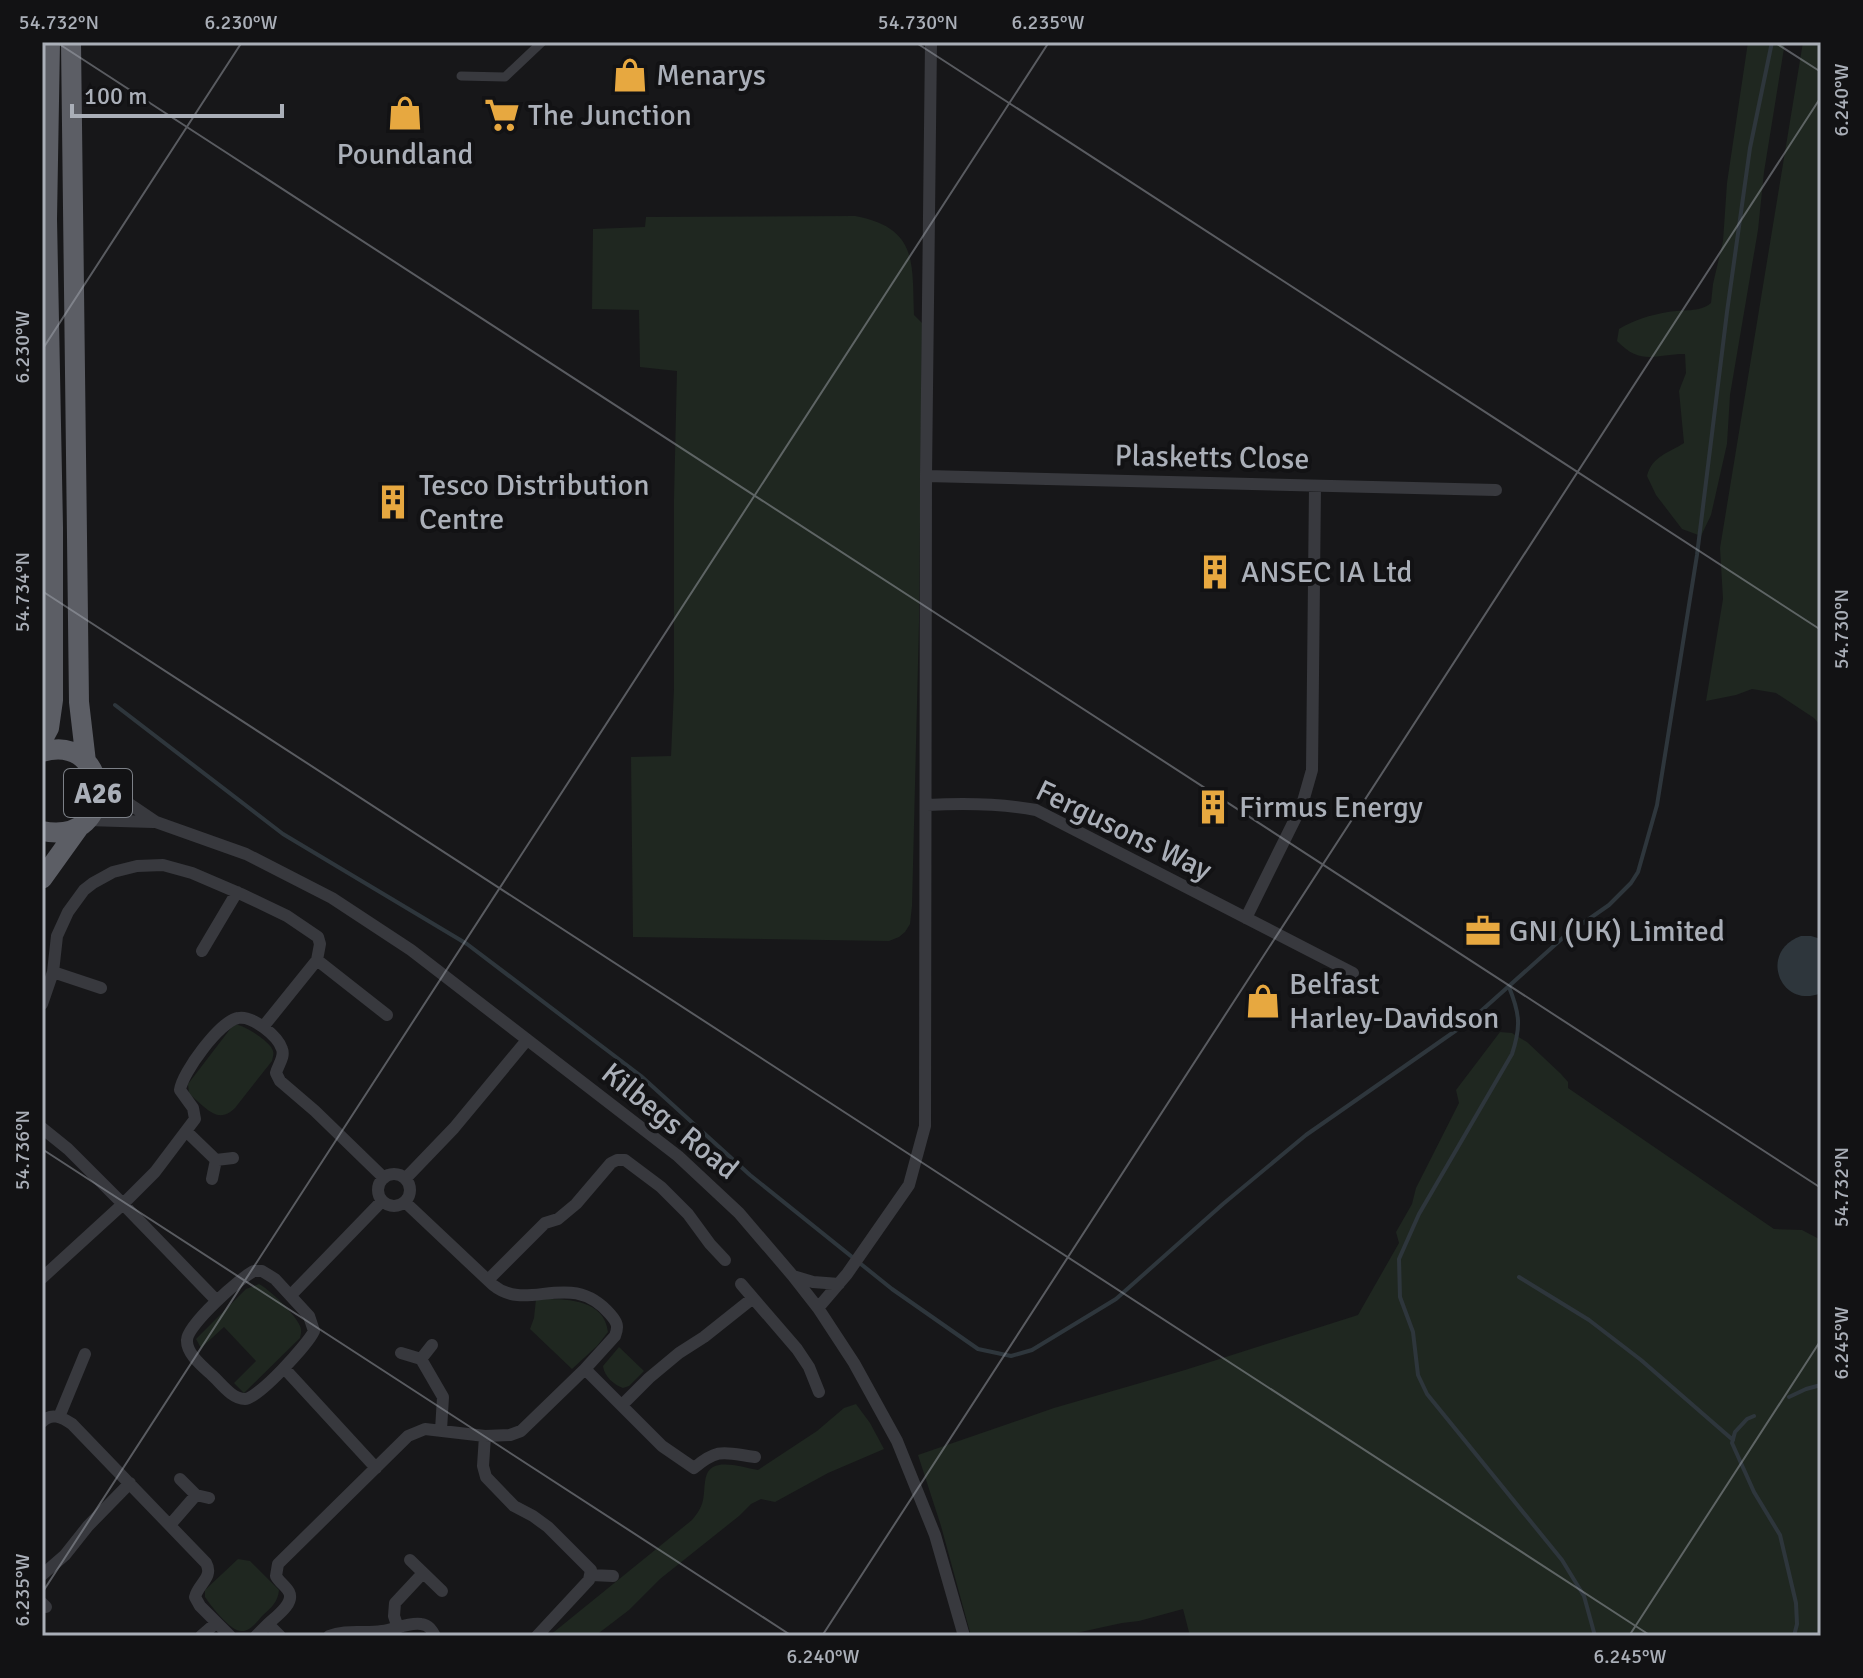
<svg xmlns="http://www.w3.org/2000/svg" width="1863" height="1678" font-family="Signika,sans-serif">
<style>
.green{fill:#1f2720}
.water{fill:#2e363c}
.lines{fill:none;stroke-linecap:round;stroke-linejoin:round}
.stream{stroke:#2e363c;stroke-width:4}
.pedestrian{stroke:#38393e;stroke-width:9}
.minor{stroke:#38393e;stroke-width:12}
.trunk{stroke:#5c5e65;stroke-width:20}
.ticks{fill:none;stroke:#aaafb8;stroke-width:2;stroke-opacity:0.45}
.labels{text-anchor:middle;stroke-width:8;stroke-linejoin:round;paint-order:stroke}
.shield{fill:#121214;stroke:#7c8087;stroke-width:2}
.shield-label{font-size:28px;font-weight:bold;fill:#aaafb8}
.poi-label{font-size:30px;fill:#aaafb8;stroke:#121214;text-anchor:start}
.street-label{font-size:30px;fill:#aaafb8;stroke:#121214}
.neatline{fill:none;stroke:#aaafb8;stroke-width:3}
.ticks-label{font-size:20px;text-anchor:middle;fill:#aaafb8}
</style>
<rect width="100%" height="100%" fill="#171719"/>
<path class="green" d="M1748 42H1785L1764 172 1758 230 1730 395 1727 444 1711 515 1701 536 1682 529 1656 495 1647 476C1652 456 1669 453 1684 443L1679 391 1686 373 1685 354C1655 354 1641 366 1617 341L1619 329C1634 320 1650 315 1668 312 1683 309 1699 313 1711 303L1713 284 1723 241 1727 183Z
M1803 42H1821V726L1814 718 1776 693 1752 689 1736 695 1706 701 1723 599 1720 548Z
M855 216C918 228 912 262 914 315L922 323 919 623 912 906 910 924 905 932 899 937 889 941 633 937 631 757 671 756 674 689V499L677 371 640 367 639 310 592 309 593 229 645 227 646 217Z
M234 1024C246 1026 264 1038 271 1047 275 1053 273 1055 272 1061L235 1108C217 1126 205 1106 189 1094L188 1084Z
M1500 1032 1512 1033 1527 1042 1561 1074 1568 1082V1088L1774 1229 1802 1230 1821 1240V1636H1190L1183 1609 1139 1621 1122 1623 1062 1636H971L941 1526 918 1455 1054 1408 1185 1370 1358 1315 1399 1243 1396 1232 1412 1204 1416 1188 1459 1103 1456 1090Z
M259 1284C269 1289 296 1315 300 1326 302 1331 301 1333 300 1338L244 1393 234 1383 256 1361 224 1327 201 1348 196 1339 246 1289Z
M536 1299C562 1299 604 1297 608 1332L597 1346 572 1369 530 1329 534 1318Z
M619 1347 644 1371 629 1386 623 1388C614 1385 604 1376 603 1366Z
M856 1404 870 1423 884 1449 828 1473 775 1502 761 1499 751 1504 739 1516 660 1579 629 1610 595 1636H549L692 1520C696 1515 700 1510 702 1504 707 1490 700 1468 719 1465 731 1463 746 1468 758 1470L817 1431 844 1408Z
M238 1559 250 1561 279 1590C278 1602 271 1608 262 1616 257 1622 250 1631 242 1631 231 1632 211 1606 205 1597V1590Z"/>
<path class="water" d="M1801 936H1811L1821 939V993C1781 1010 1757 952 1801 936Z"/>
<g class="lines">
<path class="stream" d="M115 705 283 834 467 944 641 1076 750 1175 892 1289 978 1349 1011 1356 1032 1350 1116 1299 1223 1204 1306 1135 1471 1020 1566 935 1609 905 1631 883 1638 872 1657 805 1697 555 1727 312 1750 148 1772 42
M1509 987C1520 1014 1521 1027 1512 1054L1419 1214 1399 1259 1400 1297 1413 1332 1418 1375 1427 1394 1562 1560 1584 1596 1595 1636
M1519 1277 1589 1320 1641 1360 1733 1440
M1789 1397 1806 1389 1821 1385
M1754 1416 1747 1419 1735 1432 1732 1443 1754 1492 1780 1535 1796 1603 1797 1624 1794 1636"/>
<path class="pedestrian" d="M461 76 505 77 542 42"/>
<path class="minor" d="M926 476 1496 490
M96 776 122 799 156 822 246 854 332 898 411 950 678 1156 739 1213 793 1276 818 1308 854 1363 897 1441 935 1535 964 1636
M927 805C964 803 999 803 1036 810L1353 973
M87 820 153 822
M1246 918 1302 805 1312 770 1315 486
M202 951 237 892
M317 960 387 1015
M53 972 101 988
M42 1004 53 972 57 936 68 912 84 890 93 883 113 872 137 866 163 865 192 873 241 894 287 916 318 937 320 944 317 960 263 1027
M42 1128 68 1149 123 1204 155 1172 195 1119 193 1108 180 1090C182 1073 220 1021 238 1018 252 1015 278 1036 282 1049 285 1057 278 1065 276 1073L280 1081 315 1111 384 1178
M186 1131 216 1160 212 1179
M216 1160 233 1158
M378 1190a16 16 0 1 1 32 0a16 16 0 1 1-32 0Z
M405 1179 454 1128 527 1040
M405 1202 493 1285C528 1314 570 1268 610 1314 617 1322 619 1326 615 1336L585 1369 662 1446 694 1468C719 1447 725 1453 755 1457
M254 1271H262L275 1279 309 1316 314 1331C308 1344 258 1399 245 1399 233 1399 223 1386 215 1378 206 1369 186 1355 187 1340 187 1325 241 1277 254 1271Z
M793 1276 813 1282 839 1284
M42 1278 123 1204 217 1301
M488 1280 545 1223 558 1219 576 1204 611 1163 617 1160H625L661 1187 688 1214 710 1244 725 1260
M741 1284 753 1298
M291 1295 382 1201
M818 1308 847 1274 909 1185 925 1126 926 476 931 42
M432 1345 421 1359 443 1397 441 1430
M401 1353 421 1359
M284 1368 376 1468
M622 1405 649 1378 679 1353 704 1337 753 1298 797 1349 809 1367 819 1392
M59 1417 85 1354
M42 1422C51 1412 62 1417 72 1424L206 1563C214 1577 198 1584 195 1597L200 1606 230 1636
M485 1436 510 1435 521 1431 585 1369
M180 1479 196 1495 209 1498
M170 1525 196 1495
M410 1560 442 1591
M42 1575 65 1555 88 1526 130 1483
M591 1575 613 1576
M42 1603 46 1607
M398 1628 394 1616 395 1603 423 1573
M201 1636 216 1623
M256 1636 268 1624
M280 1636 268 1624C275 1617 295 1604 289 1592 286 1586 279 1582 276 1576L278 1564 408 1436 425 1429 485 1436 483 1466 486 1477 514 1506 533 1516 548 1527 591 1570 589 1580 537 1636
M329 1636C346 1629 364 1634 382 1631 394 1630 408 1622 421 1624 429 1625 432 1630 435 1636"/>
<path class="trunk" d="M71 42 79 702 86 762
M42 741 49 728 53 700V527L47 219 50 42
M42 752C110 731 122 846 42 831
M42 879 80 826"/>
</g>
<path class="ticks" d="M56 42 1821 1188M915 42 1821 630M1774 42 1821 72M42 350 242 42M42 591 1651 1636M42 1149 792 1636M42 1593 1049 42M822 1636 1821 97M1629 1636 1821 1340"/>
<defs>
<g id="shop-bare" transform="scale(2.76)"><path d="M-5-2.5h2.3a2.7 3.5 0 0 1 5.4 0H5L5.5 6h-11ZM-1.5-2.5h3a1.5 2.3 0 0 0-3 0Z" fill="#e7a840" stroke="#121214" stroke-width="2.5" paint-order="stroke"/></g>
<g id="supermarket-bare" transform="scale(2.76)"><path d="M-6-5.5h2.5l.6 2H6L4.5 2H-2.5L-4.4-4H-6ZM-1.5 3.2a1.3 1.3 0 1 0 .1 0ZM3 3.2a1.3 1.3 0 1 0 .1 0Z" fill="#e7a840" stroke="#121214" stroke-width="2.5" paint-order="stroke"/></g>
<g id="building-bare" transform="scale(2.76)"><path d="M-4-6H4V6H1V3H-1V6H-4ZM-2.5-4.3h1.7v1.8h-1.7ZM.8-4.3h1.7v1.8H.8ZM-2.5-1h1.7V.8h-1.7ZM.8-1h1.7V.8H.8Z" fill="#e7a840" stroke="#121214" stroke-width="2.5" paint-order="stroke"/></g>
<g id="office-bare" transform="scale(2.76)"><path d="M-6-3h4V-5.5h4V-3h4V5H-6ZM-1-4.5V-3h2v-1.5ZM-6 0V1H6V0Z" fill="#e7a840" stroke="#121214" stroke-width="2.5" paint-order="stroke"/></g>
</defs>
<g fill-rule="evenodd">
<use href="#shop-bare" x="630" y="75"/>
<use href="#shop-bare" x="405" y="113"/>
<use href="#supermarket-bare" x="502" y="115"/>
<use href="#building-bare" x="393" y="502"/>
<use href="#building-bare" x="1215" y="572"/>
<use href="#building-bare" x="1213" y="807"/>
<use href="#office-bare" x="1483" y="931"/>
<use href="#shop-bare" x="1263" y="1001"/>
</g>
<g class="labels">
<rect class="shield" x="64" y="769" width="68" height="48" rx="6"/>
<g class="shield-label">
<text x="98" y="803">A26</text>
</g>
<g class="poi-label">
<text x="656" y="85">Menarys</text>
<text x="528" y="125">The Junction</text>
<text x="405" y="164" text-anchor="middle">Poundland</text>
<text x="419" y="495">Tesco Distribution<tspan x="419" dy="34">Centre</tspan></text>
<text x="1241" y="582">ANSEC IA Ltd</text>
<text x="1239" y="817">Firmus Energy</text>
<text x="1509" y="941">GNI (UK) Limited</text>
<text x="1289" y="994">Belfast<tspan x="1289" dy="34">Harley-Davidson</tspan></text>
</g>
<g class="street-label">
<text transform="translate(1212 457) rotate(1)" y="10">Plasketts Close</text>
<text transform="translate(1124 830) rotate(26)" y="10">Fergusons Way</text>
<text transform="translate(670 1121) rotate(39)" y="10">Kilbegs Road</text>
</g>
</g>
<rect width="1863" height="1678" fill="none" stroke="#121214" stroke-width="88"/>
<path d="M72 104v12h210v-12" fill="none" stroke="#aaafb8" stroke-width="4"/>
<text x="84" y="104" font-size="24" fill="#aaafb8" stroke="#121214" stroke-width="6" paint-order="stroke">100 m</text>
<rect x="44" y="44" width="1775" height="1590" class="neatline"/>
<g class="ticks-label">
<text x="59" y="29">54.732°N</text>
<text x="241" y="29">6.230°W</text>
<text x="918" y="29">54.730°N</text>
<text x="1048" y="29">6.235°W</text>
<text transform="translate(1841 100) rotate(-90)" y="7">6.240°W</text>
<text transform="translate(22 347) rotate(-90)" y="7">6.230°W</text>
<text transform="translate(22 592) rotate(-90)" y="7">54.734°N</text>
<text transform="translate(1841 629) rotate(-90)" y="7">54.730°N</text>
<text transform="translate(22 1150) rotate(-90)" y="7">54.736°N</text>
<text transform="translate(1841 1187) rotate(-90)" y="7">54.732°N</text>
<text transform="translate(1841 1343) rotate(-90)" y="7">6.245°W</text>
<text transform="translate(22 1590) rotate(-90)" y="7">6.235°W</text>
<text x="823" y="1663">6.240°W</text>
<text x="1630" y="1663">6.245°W</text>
</g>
</svg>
